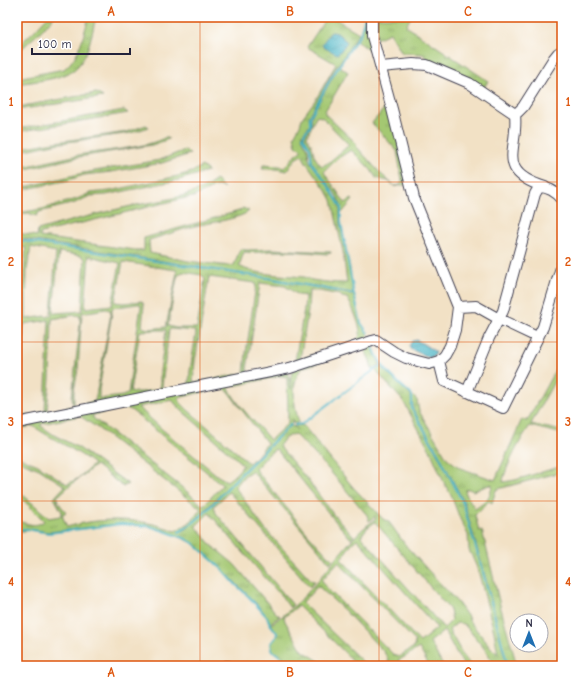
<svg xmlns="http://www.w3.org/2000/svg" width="579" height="683" font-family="'Comic Neue',sans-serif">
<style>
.grass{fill:url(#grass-tufts);stroke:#637556;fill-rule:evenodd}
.water{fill:url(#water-waves);stroke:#346a7e}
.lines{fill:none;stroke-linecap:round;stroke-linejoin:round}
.stream{stroke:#45b2c2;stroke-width:2}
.minor-casing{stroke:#413f50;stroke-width:12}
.minor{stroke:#fff;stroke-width:10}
.grid{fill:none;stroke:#de560e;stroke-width:1;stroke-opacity:0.55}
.neatline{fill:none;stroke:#de560e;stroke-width:1.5}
.grid-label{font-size:13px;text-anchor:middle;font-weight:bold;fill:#de560e}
</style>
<defs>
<pattern id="grass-tufts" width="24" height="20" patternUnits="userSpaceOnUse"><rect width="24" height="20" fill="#a4c872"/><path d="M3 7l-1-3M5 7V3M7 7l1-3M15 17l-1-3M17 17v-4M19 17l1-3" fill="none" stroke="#85a25f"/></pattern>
<pattern id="water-waves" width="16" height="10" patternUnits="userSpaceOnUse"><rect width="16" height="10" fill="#45b2c2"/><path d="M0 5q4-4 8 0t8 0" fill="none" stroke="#39909f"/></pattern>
</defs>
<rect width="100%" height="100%" fill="#fff"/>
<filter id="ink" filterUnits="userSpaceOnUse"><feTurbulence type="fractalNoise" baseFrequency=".025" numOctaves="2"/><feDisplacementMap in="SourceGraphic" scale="8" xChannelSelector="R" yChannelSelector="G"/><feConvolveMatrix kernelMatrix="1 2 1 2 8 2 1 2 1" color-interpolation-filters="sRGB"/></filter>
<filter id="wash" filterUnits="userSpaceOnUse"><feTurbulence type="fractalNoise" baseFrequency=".012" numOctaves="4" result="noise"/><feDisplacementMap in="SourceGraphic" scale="16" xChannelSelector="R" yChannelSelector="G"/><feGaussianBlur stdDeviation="0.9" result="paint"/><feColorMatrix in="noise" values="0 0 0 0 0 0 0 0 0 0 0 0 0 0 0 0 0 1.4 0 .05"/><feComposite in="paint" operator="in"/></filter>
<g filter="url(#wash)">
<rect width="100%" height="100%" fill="#f2e1c5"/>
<path class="grass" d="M47 17H54L42 30 17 53V47L34 31Z
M89 17H96C92 33 89 53 78 66 66 80 34 81 17 84V78L64 69C80 57 83 35 89 17Z
M318 17H332L359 33 330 77 309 117 310 125 303 133 302 138 308 149 309 159 310 162 327 184 340 206V223L350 269 353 293 263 277 17 238V233L37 236 38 230C69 221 100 213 131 206 157 201 196 197 216 180L224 188 217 186 193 197 181 199 41 233 40 237 143 251 144 249V238L239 211 243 208 249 211C241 219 207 223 195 226 179 230 164 236 149 240L150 253 188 261 230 266 234 265 240 249 247 250 272 249 331 252V253L327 254C308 252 289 251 270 251 261 252 253 253 244 252L239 266C255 275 285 275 304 277 306 277 309 279 312 280 324 282 335 283 347 283L343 252 332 200C324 184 310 171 302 155L295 159 287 171 276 169H262L263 165 280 166 284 168 295 155 301 151V149L296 146 294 136 300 125 302 118 316 99 336 64 307 47 324 21ZM332 32 337 33 345 40 328 49 323 47Z
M366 17H370L377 56 357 41 360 35Z
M376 17H411L406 26 488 81 484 88 429 62 423 54 402 53 390 33 376 39Z
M339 66 348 72 325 111V114L357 144 356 146 381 174 395 186 400 185 402 180 397 151 372 123 389 103 409 186 403 185 395 187 388 181 376 178 371 170 351 150 337 159 324 172 345 203 352 199 353 200 341 214C343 194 322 180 313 163 311 159 312 155 311 151 310 146 306 141 304 137 306 133 309 129 311 125 312 120 311 116 314 111ZM316 116 322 117 349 145 328 163 322 166C310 155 316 149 307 137Z
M96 93 103 97 17 110V107Z
M124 110 128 113 17 132V129Z
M146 125 149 127 131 133 54 144 17 152V149L48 143 127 132Z
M166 137 169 139 152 145 79 157 17 171V168C39 164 62 158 84 154 107 150 147 148 166 137Z
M185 150 190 154 162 163 111 172 84 175 69 180 17 191V189L83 173 160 160Z
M202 166 208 171 179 180 106 195 90 196 75 203 39 212 37 216 28 213 17 216V213L42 209 77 199 90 193 110 191 178 176 192 172Z
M17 240 271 279 354 295 361 323 368 334 369 339 289 367 17 422V390L21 325H17V321L23 319 24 273 26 248 17 247ZM31 247 56 252 51 313 52 315 47 317 46 316 26 319 27 270ZM59 252 82 256 85 259 82 311 54 313 53 310ZM89 256 120 263 112 305 85 308ZM123 262 176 270 177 272 166 327 148 329 142 327 144 305 142 301 123 303 115 302ZM183 272 202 275 205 279 197 328H176L168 326 177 278 179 274ZM209 277 255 283 256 285 246 353 244 373 199 382H193L195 361ZM260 283 285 286 298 295 305 296 304 309 295 361 283 366 248 373 247 369ZM309 291H319L340 295 342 297 347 298C352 306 361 326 360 335 359 338 357 340 354 342L300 359 308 311ZM137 304H140L141 306 128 393 123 396 99 399V390L112 313V308ZM106 309 110 310 111 313 95 401 74 406V391L78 369 82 313ZM75 315 80 316V324L72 397 73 406 49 411H47L50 379 52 319ZM49 320 45 411 31 415 17 416 24 324ZM170 329 195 331 196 333 190 371 189 383 185 386 165 389 162 388V386L169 330ZM159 330H166L160 371V389L142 392H130L140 331Z
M371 342 380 365 372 369 370 361 364 348 302 368C290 382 294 406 299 422L294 424 292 419V424L289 425 190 525 179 532 187 529 290 426H293L297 430 294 426 303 425 352 486 383 519 389 522 407 547 458 603 468 617 470 622 493 650 498 654 494 632 478 570 469 550 468 535 460 519 451 495 445 485 430 450 403 401 375 370 382 367 389 375 411 396 412 409 437 453 463 503 483 572 507 666H495L487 652 464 624 457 623 449 630 463 655 471 666H464L444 631 430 642 443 666H429L419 648 398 661 400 666H390L388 662V659L384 652 344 610 318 586 302 603 367 666H358L298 606 284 617 285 621 299 645 303 651 327 666H293L272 650 271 643 276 637 277 633 271 624C298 607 317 582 337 557 349 543 361 528 376 519L375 517 369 521 367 515C343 487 321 458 294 434L285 438 279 446 307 479 333 514 354 536 351 539C325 510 301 479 276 449L270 453 255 469 307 533 328 556 333 559 330 563 252 471 245 475 235 487 264 528 312 581H315L310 587 229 492 214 506 216 513 293 605 290 608 282 597 209 513 196 526 210 544 234 564 276 613 280 616 270 623 267 617 258 605 222 569 193 543 164 530 149 526 121 524 49 532 26 529 25 531H17V521C27 523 36 528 44 521L21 498 22 494 49 518 60 516 62 512 54 498 65 486 39 469 17 460V456L38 465 67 484 77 479 94 464C75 449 53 440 33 426L17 429V425L285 372H288L291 389C291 381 289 373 296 368ZM281 376 287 377 288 421 287 424 270 440C260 427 233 401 229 387ZM226 389 267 443 258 455 249 463 188 410 179 401V398L198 393ZM172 400 180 409 243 465C239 471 234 476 227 481L218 476 163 430 138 407ZM126 408 131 410 220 483 222 485 205 504 202 505 184 489 93 418V415ZM80 416 99 429 201 509 189 523 175 531C142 517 100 517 67 527L62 515 66 512 58 502 57 497C69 485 83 476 96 465L123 487 128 484 79 448 54 435 41 426V424ZM375 522 450 610 452 620 444 628 361 536 367 528ZM357 539 437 628 420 642 341 559 352 543ZM338 562 415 641 414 647 398 657 394 655 327 588 322 580Z
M562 351V367L531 424 562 431V434L530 426C522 436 504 470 503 482L515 480 562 466V472L498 489 496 490 492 503 489 501 475 515 479 531 482 530 500 605 517 666H508L484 572 464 502 438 452 413 409 412 395 417 400 419 411 447 458 460 468 495 480 522 419 527 421 555 370ZM492 484C491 497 486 502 475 509L466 494 465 490 469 489 473 491Z"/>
<path class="water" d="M332 32 337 33 347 42 339 53 337 54 323 47 322 44 330 33Z
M417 340 436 352 435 355 430 358 410 349 409 346 412 341Z"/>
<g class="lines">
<path class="stream" d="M17 240 268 278 354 294 361 323 368 333
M354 294 341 222V207L328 185 312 163 310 148 303 137 305 132 310 127V117L330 80 360 34 365 17
M372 344C380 368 394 379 412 395V409L438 453 463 503 483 572 508 666
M295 425 302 424 374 370 382 366
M17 530 26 529 49 533 121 524 134 525 149 526 164 531 186 539 193 543 222 569 236 585 248 596 267 617 270 624 277 633 276 637 271 643 272 650 292 666
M179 532C202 520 219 496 237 478 255 460 272 443 289 426L291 425"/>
</g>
</g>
<g filter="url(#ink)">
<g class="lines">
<g class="minor-casing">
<path id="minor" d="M381 67 413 64 427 65 469 83 515 114 518 112 523 107 554 58 558 53 562 51
M515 114C519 150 494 171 545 187
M458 307 476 306 499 319 537 337
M439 361 444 381 503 408 543 327 562 264
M467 392 489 338 503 311 535 194 539 187C548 187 556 192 562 199
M17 423 290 368 372 341 376 340 394 352 406 358 429 364 439 361 445 355 450 346 455 330 458 307 414 198 392 109 372 36V17
M226 666H228"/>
</g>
<use href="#minor" class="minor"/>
</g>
</g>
<path class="grid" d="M200 17V666M379 17V666M17 182H562M17 342H562M17 501H562"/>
<rect width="579" height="683" fill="none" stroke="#fff" stroke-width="44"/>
<g transform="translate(529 633)"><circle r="19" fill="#ffffff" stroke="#a7a7b1"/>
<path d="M0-3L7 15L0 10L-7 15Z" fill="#1f6fb2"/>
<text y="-6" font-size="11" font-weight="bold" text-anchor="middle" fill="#22223b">N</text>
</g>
<path d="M32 48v6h98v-6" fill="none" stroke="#22223b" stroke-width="2"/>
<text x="38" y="48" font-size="12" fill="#22223b" stroke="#ffffff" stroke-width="3" paint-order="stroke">100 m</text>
<rect x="22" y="22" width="535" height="639" class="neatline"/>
<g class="grid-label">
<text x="111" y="16">A</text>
<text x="290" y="16">B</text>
<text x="468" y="16">C</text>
<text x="11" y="106">1</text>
<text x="568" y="106">1</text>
<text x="11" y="266">2</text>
<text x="568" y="266">2</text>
<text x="11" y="426">3</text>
<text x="568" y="426">3</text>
<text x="11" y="586">4</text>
<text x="568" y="586">4</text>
<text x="111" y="677">A</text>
<text x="290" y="677">B</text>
<text x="468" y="677">C</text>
</g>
</svg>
